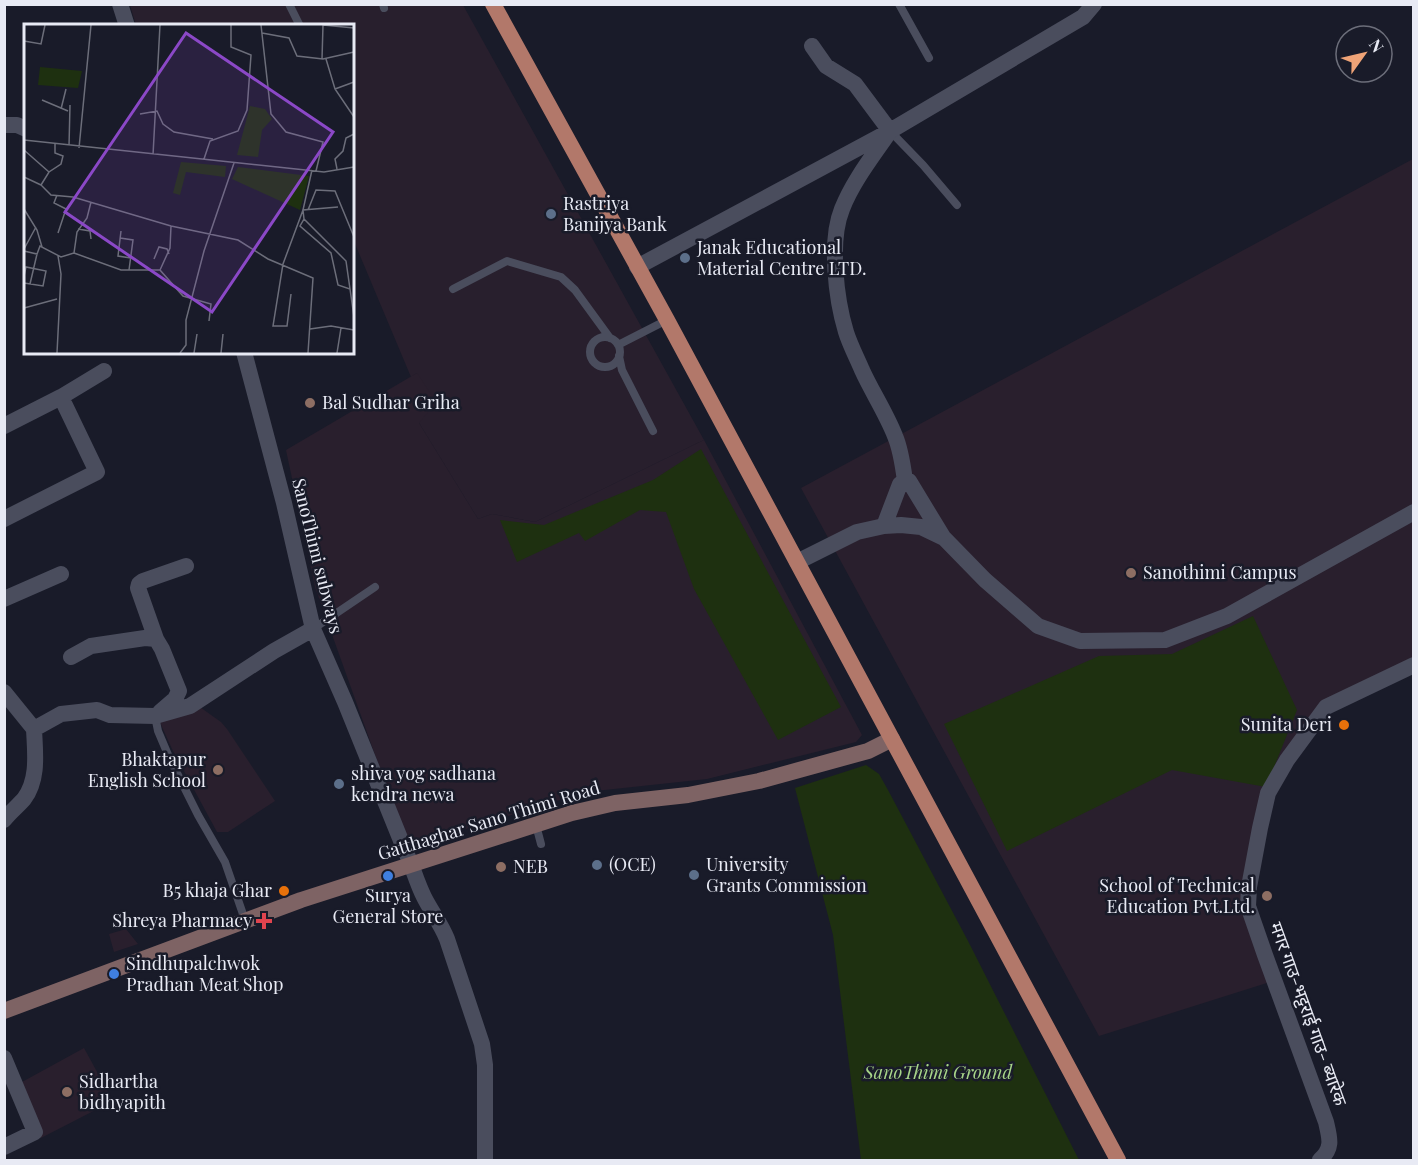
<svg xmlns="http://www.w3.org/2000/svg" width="1418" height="1165" font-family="'Playfair Display','Noto Sans Devanagari',serif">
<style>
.commercial{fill:#281f2d}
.education{fill:#291f2d}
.green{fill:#1e3010}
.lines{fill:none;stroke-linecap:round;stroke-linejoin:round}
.service{stroke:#4a4d5d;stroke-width:8}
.minor{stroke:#4a4d5d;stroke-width:16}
.tertiary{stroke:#4a4d5d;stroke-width:16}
.secondary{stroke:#7e6364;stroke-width:16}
.primary{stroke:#b2786a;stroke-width:16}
.service-dot{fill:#5c6f8a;stroke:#191b29;stroke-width:2}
.education-dot{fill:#8d6e63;stroke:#191b29;stroke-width:2}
.food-dot{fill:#e8710a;stroke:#191b29;stroke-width:2}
.shop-dot{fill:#3f7fe0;stroke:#191b29;stroke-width:2}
.health-dot{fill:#e0444e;stroke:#191b29;stroke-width:2}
.labels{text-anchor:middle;stroke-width:5;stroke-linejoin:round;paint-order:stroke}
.poi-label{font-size:18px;fill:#e8eaf4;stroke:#191b29;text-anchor:start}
.street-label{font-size:18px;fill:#e8eaf4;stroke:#191b29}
.park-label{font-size:18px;font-style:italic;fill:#a7d589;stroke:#191b29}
.inset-road{fill:none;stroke:#6c6e7a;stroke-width:1.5}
.view{fill:#8b48c7;fill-opacity:0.15;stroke:#8b48c7;stroke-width:3}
.inset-edge{fill:none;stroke:#e8eaf4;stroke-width:3}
</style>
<rect width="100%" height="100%" fill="#191b29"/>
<path class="commercial" d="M130 5H463L704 440 535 522 492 514 478 519 419 423 417 373 411 377 353 239 352 26 136 25Z"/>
<path class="education" d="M1413 159V659L1323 703 1282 758 1246 887 1270 982 1099 1036 801 488Z
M417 373 436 402 419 423 478 519 492 514 535 522 704 440 862 735 856 742 707 779 586 792 408 847 315 587 286 450Z
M197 705 221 722 227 729 275 801 228 832H217L172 749 158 718Z
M126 929 138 944 114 952 109 934Z
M84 1048 113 1101 41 1138 22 1082Z"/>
<path class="green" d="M701 449 841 707 778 740 694 589 666 512 640 510 585 541 579 533 517 562 500 520 544 525 653 480Z
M1253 616 1297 710 1266 787 1172 770 1007 851 944 724 1099 656 1172 654Z
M866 765 879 774 888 790 968 941 1079 1160H861L833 935 795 788Z"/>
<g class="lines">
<path class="service" d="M289 4 300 26
M383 4 384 8
M899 4 929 58
M890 131 923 165 957 205
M453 289 507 261 561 277 575 290 610 338
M590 352a15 15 0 1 1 30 0a15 15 0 1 1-30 0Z
M618 345 667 320
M619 356 622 370 653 431
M313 629 375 587
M155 716 158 731 169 757 198 815 225 862 245 920
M536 825 541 844"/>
<path class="minor" d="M120 4 127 26
M812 46 826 66 855 84 890 131C873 156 853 181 842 209 829 241 836 299 846 332 850 345 857 358 862 370 872 392 886 413 895 436 901 450 903 466 905 481H909L943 537
M4 125H17L26 129
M637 267 890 131 1083 17 1094 4
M244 352 284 503 313 629 345 702 404 848C412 864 416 881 424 897 431 911 441 924 447 939L482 1044 485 1065V1160
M4 426 61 397 104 371
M4 519 97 472 61 397
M884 526 900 484 905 481
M797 562 857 532 884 526 901 525 921 527 944 538 985 580 1038 626 1080 641 1165 640 1227 616 1414 512
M4 599 61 574
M156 639 138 588 139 584 143 581 186 566
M71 657 91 646 145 638 156 639 162 649 179 691 175 699 160 712
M4 692 34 729
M4 820C10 812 18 806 24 799 39 779 35 752 34 729L61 714 97 710 110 715 155 716 190 706 274 651 313 629
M4 1058 35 1132 4 1147"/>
<path class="tertiary" d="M1320 1160C1333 1148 1330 1139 1326 1122L1265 955 1248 906 1249 887 1260 828 1268 793 1287 760 1326 707 1414 665"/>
<path class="secondary" d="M4 1011 301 900 572 813 615 803 688 795 759 781 868 751 892 739"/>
<path class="primary" d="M493 4 667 320 1118 1160"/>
</g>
<g class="service-dot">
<circle cx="551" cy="214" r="6"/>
<circle cx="685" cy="258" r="6"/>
<circle cx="339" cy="784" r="6"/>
<circle cx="597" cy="865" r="6"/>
<circle cx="694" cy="875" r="6"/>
</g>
<g class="education-dot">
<circle cx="310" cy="403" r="6"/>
<circle cx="1131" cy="573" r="6"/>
<circle cx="218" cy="770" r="6"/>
<circle cx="501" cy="867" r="6"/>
<circle cx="1267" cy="896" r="6"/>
<circle cx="67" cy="1092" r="6"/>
</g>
<g class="food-dot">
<circle cx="1344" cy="725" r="6"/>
<circle cx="284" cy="891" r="6"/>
</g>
<g class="shop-dot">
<circle cx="388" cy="876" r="6"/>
<circle cx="114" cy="974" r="6"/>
</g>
<path class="health-dot" d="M261 912h6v6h6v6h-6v6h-6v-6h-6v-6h6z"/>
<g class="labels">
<g class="poi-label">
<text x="563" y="210">Rastriya<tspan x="563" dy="21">Banijya Bank</tspan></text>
<text x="697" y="254">Janak Educational<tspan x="697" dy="21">Material Centre LTD.</tspan></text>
<text x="322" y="409">Bal Sudhar Griha</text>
<text x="1143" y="579">Sanothimi Campus</text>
<text x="1332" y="731" text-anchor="end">Sunita Deri</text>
<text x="206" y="766" text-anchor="end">Bhaktapur<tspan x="206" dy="21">English School</tspan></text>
<text x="351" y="780">shiva yog sadhana<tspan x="351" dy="21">kendra newa</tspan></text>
<text x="609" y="871">(OCE)</text>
<text x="706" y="871">University<tspan x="706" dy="21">Grants Commission</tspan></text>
<text x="513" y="873">NEB</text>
<text x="1255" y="892" text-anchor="end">School of Technical<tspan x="1255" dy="21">Education Pvt.Ltd.</tspan></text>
<text x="272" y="897" text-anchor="end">B5 khaja Ghar</text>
<text x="388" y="902" text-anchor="middle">Surya<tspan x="388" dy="21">General Store</tspan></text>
<text x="252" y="927" text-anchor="end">Shreya Pharmacy</text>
<text x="126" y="970">Sindhupalchwok<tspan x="126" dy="21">Pradhan Meat Shop</tspan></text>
<text x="79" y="1088">Sidhartha<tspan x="79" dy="21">bidhyapith</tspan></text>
</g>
<g class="street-label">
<text transform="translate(317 556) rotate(76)" y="6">SanoThimi subways</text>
<text transform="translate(489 821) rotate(-17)" y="6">Gatthaghar Sano Thimi Road</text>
<text transform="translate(1308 1014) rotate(70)" y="6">मगर गाउ-भट्टराई गाउ- ब्यारेक</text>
</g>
<g class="park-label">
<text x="938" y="1079">SanoThimi Ground</text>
</g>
</g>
<g transform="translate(24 24)">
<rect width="330" height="330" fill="#191b29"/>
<path d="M16 43 58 47 54 64 14 61ZM226 82 241 85 248 95 238 106 234 133 213 131ZM157 138 202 142 201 153 162 148 156 171 149 169ZM214 143 285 152 276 186 208 155Z" fill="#1e3010"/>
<path class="inset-road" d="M237 1 247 90 262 108 299 118 292 147M299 1 330 4M238 9 265 14 273 32 299 35 330 28M0 17 17 20 21 1M298 35 299 1M302 35 311 65 330 93M311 65 330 58M18 76 44 87M37 85 42 65M116 90 133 87 139 100 150 108 189 115M0 116 300 148 330 143M31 120V129L39 132 37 140 25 148 17 161 27 171 49 173 147 202 214 216 244 235 289 254 284 329M45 122 46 81M55 124 67 1M0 126 25 148M129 131 136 1M180 135 186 117 214 107 223 86 227 31 207 23V1M313 145 311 135 319 127 322 114 330 110M0 153 17 161M33 171 30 179 42 185 34 209M314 183 279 186 280 195 276 202 307 229 314 261 326 265 330 293M0 185 13 206 18 223M284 186 292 166 311 167 330 213M280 195 322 237 326 265M147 202 146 224 136 246 159 272 187 280 185 297M54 205 66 207 67 215M97 207 94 232 107 234M96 214 109 216 105 246M0 225 12 203M0 227 13 230 16 222 37 233 50 229 53 208 63 194 67 178M50 229 97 246H136M130 235 135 223 143 225 145 230M0 252 2 243 22 247 19 262 0 259M6 260 13 230M267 270 263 302H249L259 240 279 186 288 146M0 284 33 275M286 305 307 302 330 306M33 329 37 250 34 232M156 329 162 321V296L180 227 210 139M170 329 173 310M197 329 199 310M313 329 317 304"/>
<path class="view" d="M162 9 309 108 188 288 41 188Z"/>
<rect width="330" height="330" class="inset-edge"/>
</g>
<rect width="1418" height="1165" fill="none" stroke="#e8eaf4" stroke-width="12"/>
<g transform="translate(1364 54) rotate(56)"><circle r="28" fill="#191b29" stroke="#6c6e7a" stroke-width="1.5"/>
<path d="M0-4.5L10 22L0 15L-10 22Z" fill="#efa377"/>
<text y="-9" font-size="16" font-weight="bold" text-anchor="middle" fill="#e8eaf4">N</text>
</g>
</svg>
